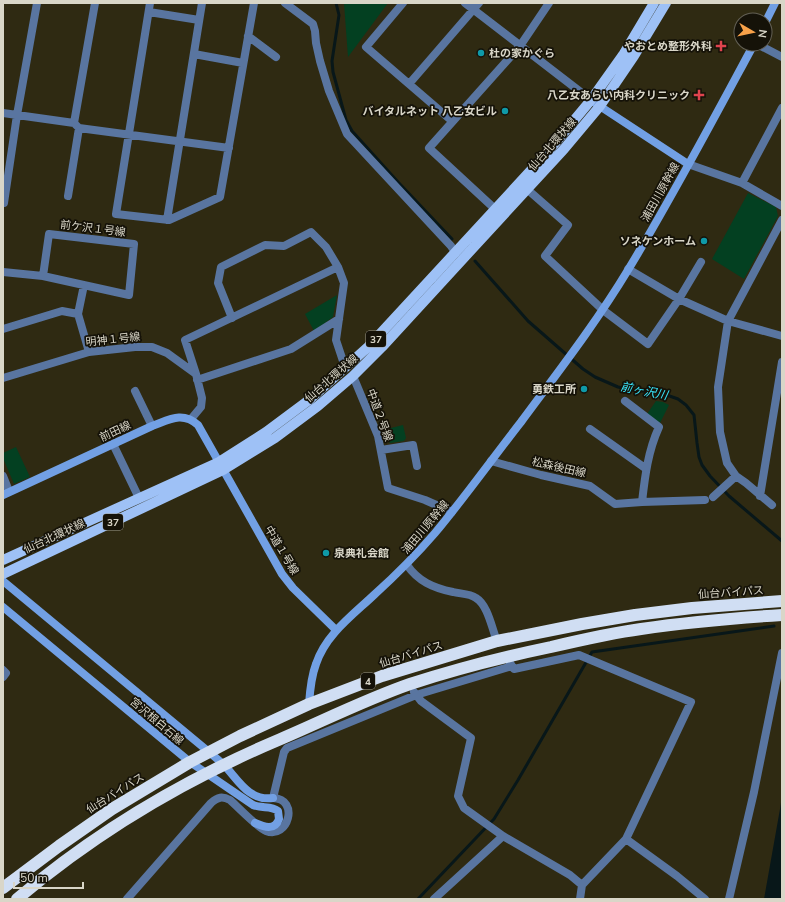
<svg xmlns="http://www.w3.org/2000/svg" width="785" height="902" font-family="'Nunito Sans','Noto Sans JP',sans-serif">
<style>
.green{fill:#034021}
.water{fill:#081719}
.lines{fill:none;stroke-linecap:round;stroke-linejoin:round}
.stream{stroke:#081719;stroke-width:3}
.street{stroke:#5975a0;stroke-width:8}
.secondary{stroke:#72a0e4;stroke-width:8}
.primary{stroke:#9ec1f6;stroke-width:10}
.highway{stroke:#d0def3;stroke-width:12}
.health-dot{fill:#e0444e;stroke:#151208;stroke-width:1.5}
.culture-dot{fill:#0f9aa8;stroke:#151208;stroke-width:1.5}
.labels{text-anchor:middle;stroke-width:3.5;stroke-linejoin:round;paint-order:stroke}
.shield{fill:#151208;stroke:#9e9b8e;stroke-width:1}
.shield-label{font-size:10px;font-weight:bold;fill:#d9d6c8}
.poi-label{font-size:11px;font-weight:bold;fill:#d9d6c8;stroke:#151208;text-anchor:end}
.street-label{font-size:11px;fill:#d9d6c8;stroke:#151208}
.water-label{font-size:12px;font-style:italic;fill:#38e5fb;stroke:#151208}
</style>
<rect width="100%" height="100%" fill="#2f2a12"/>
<path class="green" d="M344 3H388L348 57Z
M748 193 776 207 778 216 744 279 712 259Z
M337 295 333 317 314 331 305 314Z
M656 401 663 402 669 405 660 423 647 414Z
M403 425 406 438 404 441 390 443 384 438 383 430Z
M16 447 30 477 14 484 3 458V453Z"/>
<path class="water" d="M782 796V899H764L780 809Z"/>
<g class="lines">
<path class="stream" d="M336 3 339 15 332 61 333 72 346 120 352 131 398 182 452 239
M475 261 528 321 583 369 595 377 618 387 633 390 661 393 678 399 686 405 694 415 697 443 699 457 702 465 710 476 729 496 782 541
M418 899 494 819 518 780 592 652 774 626"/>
<path class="street" d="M150 3 116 214 169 220 220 197 254 3
M285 3 313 24 315 31 316 43 320 61 329 91 347 134 451 246 455 252
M403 3 366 47 452 121
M465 3 591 100
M149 12 199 20
M248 36 276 57
M757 44 782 57
M194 54 243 63
M409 84 479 3
M3 113 74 123 95 3
M74 123 79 128 229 148
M688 164 742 183 782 206
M742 183 782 108
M528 190 568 225 545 256 603 310 648 344 679 299 701 262
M68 196 79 128
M4 203 17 115 37 3
M495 209 429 148 520 46 549 3
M167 220 202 3
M628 269 679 299 728 321 782 336
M3 272 43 276 129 295 134 244 49 234 43 276
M78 314 84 285
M232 318 218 283 221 267 265 245 284 246 311 232 326 247 338 267 344 283 336 340 343 361 347 367
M3 329 62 311 78 314 89 352
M196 374 185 340 338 267
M353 376 378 436 388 488 425 500 452 512
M3 378 89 352 135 347H152L167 353 196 374 202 398 201 407 191 419
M197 380 291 349 339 319
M135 391 152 426
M590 429 645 468
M113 444 139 498
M381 450 413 445 417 466
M491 461 541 475 590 486 615 504 642 502C645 476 648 451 659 427L625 401
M3 476 9 491
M760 496 782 362
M713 497 736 476
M642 502 705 500
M772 505 746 483 736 476 727 463 720 432 718 387 728 321 782 220
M407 565C418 581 433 588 453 592 460 594 469 593 476 598 488 605 492 629 497 641
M510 663 514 669 579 655 691 702 626 839 582 885
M3 670 6 673 3 677
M414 692 421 701 471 738 458 796 464 808 503 836 570 875 582 885 580 899
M626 839 677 876 705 899
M127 899 211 803C218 797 222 796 230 800 238 807 258 828 266 831 288 840 300 799 273 798L284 752 287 748 416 695 512 666
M434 899 503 836
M729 899 754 792 782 653"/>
<path class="secondary" d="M765 23 775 3
M595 103 688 164
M3 495 152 426C169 420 182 411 198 425L282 574 293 588 336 630
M3 581 209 752C215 757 221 762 226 767 240 783 250 801 273 798
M3 607 190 762 253 805C262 809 271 805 278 811L279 819C275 831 264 827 255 823
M309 704C310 690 311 677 316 664 326 634 353 615 375 594 396 575 416 555 435 533 465 497 492 459 521 422 558 372 596 323 628 270 673 196 713 120 754 44"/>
<path class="primary" d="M3 560 219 462 266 432 309 400 368 347 546 154 591 100 623 55 654 3
M3 574 223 470 275 438 318 406 353 376 382 347 564 149 600 106 634 56 666 3"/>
<path class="highway" d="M3 888 59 846 112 809 190 762 240 736 309 704 382 676 497 641 582 624 635 615 692 608 782 601
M17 899C95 833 182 781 276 741 321 722 364 700 410 684 456 669 503 657 551 647 581 640 611 633 641 629 688 622 735 618 782 615"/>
</g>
<g class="health-dot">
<path d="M719 40h4v4h4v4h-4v4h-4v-4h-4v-4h4z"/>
<path d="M697 89h4v4h4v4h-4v4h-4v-4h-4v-4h4z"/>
</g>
<g class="culture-dot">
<circle cx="481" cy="53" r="4"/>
<circle cx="505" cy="111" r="4"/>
<circle cx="704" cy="241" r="4"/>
<circle cx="584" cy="389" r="4"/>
<circle cx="326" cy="553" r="4"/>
</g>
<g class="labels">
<g class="shield">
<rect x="366" y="331" width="20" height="16" rx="3"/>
<rect x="103" y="514" width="20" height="16" rx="3"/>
<rect x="361" y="673" width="14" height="16" rx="3"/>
</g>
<g class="shield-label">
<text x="376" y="343">37</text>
<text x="113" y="526">37</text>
<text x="368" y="685">4</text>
</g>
<g class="poi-label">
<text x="712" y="50">やおとめ整形外科</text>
<text x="489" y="57" text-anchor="start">杜の家かぐら</text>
<text x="690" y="99">八乙女あらい内科クリニック</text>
<text x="497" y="115">バイタルネット 八乙女ビル</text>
<text x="696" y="245">ソネケンホーム</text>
<text x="576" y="393">勇鉄工所</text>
<text x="334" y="557" text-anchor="start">泉典礼会館</text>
</g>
<g class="street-label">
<text transform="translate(552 144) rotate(-49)" y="4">仙台北環状線</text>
<text transform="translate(660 192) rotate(-61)" y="4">浦田川原幹線</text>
<text transform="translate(93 228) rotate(7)" y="4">前ケ沢１号線</text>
<text transform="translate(113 339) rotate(-6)" y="4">明神１号線</text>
<text transform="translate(331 378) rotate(-41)" y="4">仙台北環状線</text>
<text transform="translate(380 415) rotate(70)" y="4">中道２号線</text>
<text transform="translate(115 431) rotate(-25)" y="4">前田線</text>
<text transform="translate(559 467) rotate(13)" y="4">松森後田線</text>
<text transform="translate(425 527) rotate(-50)" y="4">浦田川原幹線</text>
<text transform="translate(54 536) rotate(-25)" y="4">仙台北環状線</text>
<text transform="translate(282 550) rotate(59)" y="4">中道１号線</text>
<text transform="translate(731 592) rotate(-4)" y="4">仙台バイパス</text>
<text transform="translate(411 654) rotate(-17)" y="4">仙台バイパス</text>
<text transform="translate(157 721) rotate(40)" y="4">宮沢根白石線</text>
<text transform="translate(115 793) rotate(-32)" y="4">仙台バイパス</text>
</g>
<g class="water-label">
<text transform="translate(644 391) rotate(11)" y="4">前ヶ沢川</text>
</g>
</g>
<rect width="785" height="902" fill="none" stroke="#d9d6c8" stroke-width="8"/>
<g transform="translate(753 32) rotate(99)"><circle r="19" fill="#151208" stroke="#636055"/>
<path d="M0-3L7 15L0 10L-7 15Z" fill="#f7a149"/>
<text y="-6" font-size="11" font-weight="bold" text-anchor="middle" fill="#d9d6c8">N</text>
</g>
<path d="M14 882v6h69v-6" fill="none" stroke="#d9d6c8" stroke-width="2"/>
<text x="20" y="882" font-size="12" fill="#d9d6c8" stroke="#151208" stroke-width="3" paint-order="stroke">50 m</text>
</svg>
